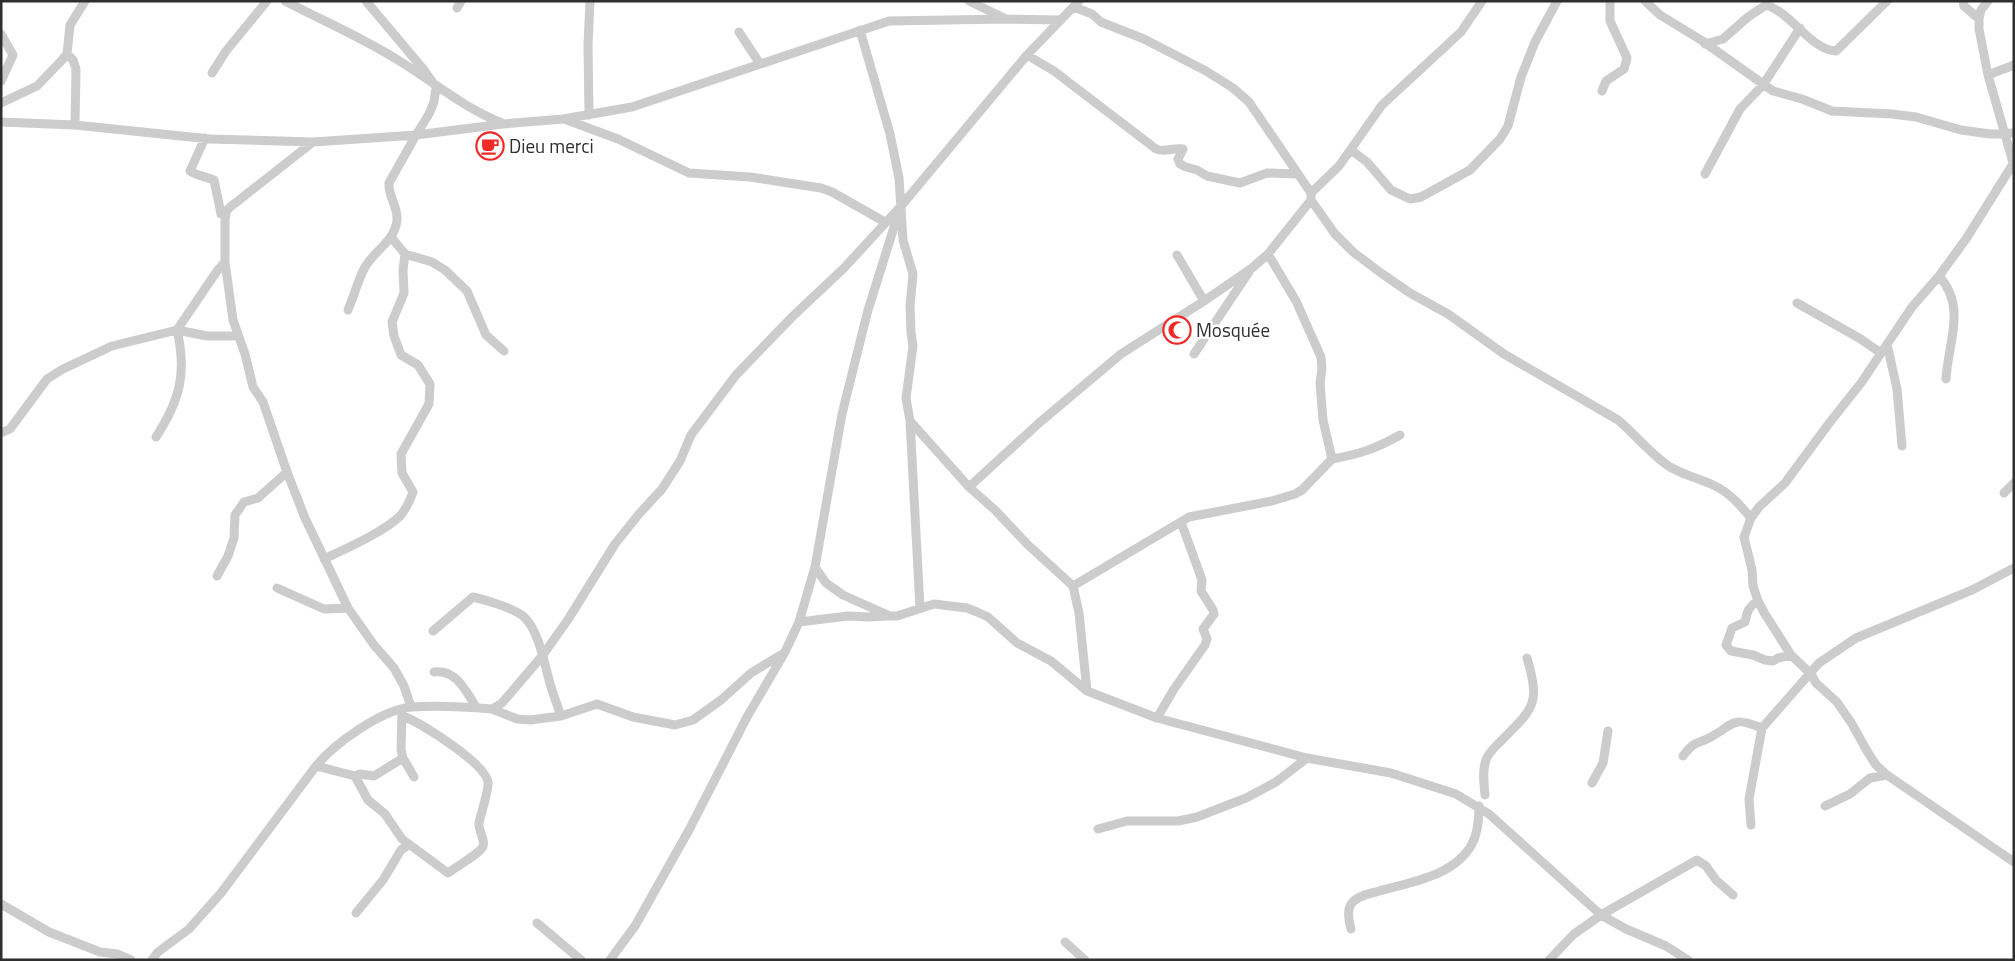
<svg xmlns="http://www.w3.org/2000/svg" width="2015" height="961" font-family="'Titillium Web',sans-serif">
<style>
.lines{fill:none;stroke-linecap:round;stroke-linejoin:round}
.minor{stroke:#ccc;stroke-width:9}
.labels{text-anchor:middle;stroke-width:5;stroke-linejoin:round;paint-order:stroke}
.poi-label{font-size:19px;fill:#2f2f2f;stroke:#fff;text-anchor:start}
</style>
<rect width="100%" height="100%" fill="#fff"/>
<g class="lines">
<path class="minor" d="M285 1C323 21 364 38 401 62 435 83 464 108 502 123
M969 1 1004 18
M1645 1 1660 15 1701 40 1773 91 1802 99 1832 111 1892 114 1916 117 1961 130 1990 134 2014 133
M1963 1 1964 6 1979 19
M1988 1 1981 10 1979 19V29L1988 75 2014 166
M1074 7 1092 14 1101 22 1144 39 1206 71 1233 88 1249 102 1311 193
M457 8 461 1
M860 30 890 134 899 178 903 240 913 274 910 306 911 332 913 346 906 398 910 421 920 608
M739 32 760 64
M1 34 13 55 1 81
M1705 44 1723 39 1748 17 1766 5C1792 13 1811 50 1836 51L1887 1
M67 54 73 60 76 69 75 125
M1027 55 1054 71 1156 149C1165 153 1173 147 1183 149L1178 159 1180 164 1186 167 1197 170 1207 176 1240 183 1267 173 1297 174
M212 73 226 51 267 1
M1988 75 2014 65
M1602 91 1606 81 1624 69 1627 58 1610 21V1
M1 103 37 86 62 60 67 54 70 25 85 1
M589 115 588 45 590 1
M564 119 618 139 689 173 750 177 821 188 832 192 885 222
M1 122 75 125 210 139 313 142 416 135 503 124 563 119 632 107 889 21 1006 19 1061 20
M205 138 190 171C195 175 207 177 214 180L221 214
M1348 154 1351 150 1367 162 1391 190 1410 199 1421 197 1470 170 1500 139 1508 126 1521 77 1535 42 1557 1
M2013 164 1966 239 1939 276 1912 307 1861 383 1830 422 1785 483 1759 507 1751 518 1744 537 1752 570 1753 586 1758 601 1765 614 1791 655 1811 674 1816 683 1837 702 1852 724 1867 751 1876 765 1887 775 2014 862
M1705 174 1740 109 1763 85 1800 28
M1311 200 1335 234 1353 252 1381 273 1410 293 1448 314 1504 354 1618 420C1636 435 1650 454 1670 467 1686 476 1698 478 1713 485 1729 492 1740 505 1751 518
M405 254 432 262 445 270 467 291 486 335 504 351
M1177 255 1204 301
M225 262 233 320 245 354 253 387 263 402 287 472 305 518 348 608 374 645 394 668 404 686 411 707
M1939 276C1967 307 1948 342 1946 379
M1797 303 1859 338 1881 353
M348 310C354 296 358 280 365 267 375 250 395 241 397 220 398 206 388 197 389 183L416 135 429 114 434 102 436 87 424 70 366 1
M177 330 207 336H238
M1887 344 1897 389 1902 446
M1194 354 1249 272
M910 421 969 487 995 510 1028 545 1073 586 1079 613 1087 691 1157 718 1307 758 1391 773 1456 794 1489 814 1601 915 1626 929 1666 946 1688 960
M1 433 10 429 47 379 63 369 112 346 177 330 217 271 225 262V219L226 212 229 208 313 142
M156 437C180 400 187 373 177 330
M1332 459C1360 454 1375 449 1400 435
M969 487 1039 423 1121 354 1204 301 1252 268 1268 254 1311 200V193L1339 166 1382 105 1461 32 1482 1
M2004 493 2014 483
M324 559C345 549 384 532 400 516 406 509 410 501 413 492L402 473 401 454 429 404 430 384 418 365 401 355 394 336 392 322 404 293 403 270 405 254 391 237
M815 567 826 583 843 595 890 616H897L934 604 967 608 977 612 988 617 1017 643 1051 661 1087 691
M217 576 228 556 234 538 235 515 244 502 258 498 287 472
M1073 586 1189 517 1272 501 1295 494 1302 490 1332 459 1323 420 1320 383 1322 369 1321 357 1296 301 1268 254
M277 588 324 609 348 608
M1758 601C1748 607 1747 612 1745 622L1732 628 1726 645 1731 651 1753 655 1765 660 1773 661 1778 658 1791 655
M799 622 848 616 868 617 888 616
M433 631 473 597C486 600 513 608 523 616 539 629 545 667 551 687 554 697 558 707 561 716
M434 672C456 669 466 691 476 707
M492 709 517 719 530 720 561 716 597 704 633 717 675 725 693 720 721 700 751 673 784 653
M1157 718 1174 689 1205 645 1207 639 1203 629 1214 614 1213 610 1201 591 1202 580 1181 522
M1683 756C1695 740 1696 745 1711 737 1736 723 1731 716 1762 728L1819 663 1856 638 1972 590 2014 568
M403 758 414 777
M316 766 355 776 360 774 374 776 403 758 401 750 402 711
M355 776 368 800 385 814 402 839 448 873C457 866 476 856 482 848 487 842 478 831 479 823 481 813 489 790 488 782 485 763 421 723 403 716
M1592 783 1603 763 1608 731
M1485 795C1484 784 1482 771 1486 760 1488 753 1495 747 1500 742 1533 708 1541 706 1527 658
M1825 806 1850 794 1870 778 1887 775
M1751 825 1749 799 1762 728
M1098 829 1127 821H1178L1197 817 1246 798 1276 782 1307 758
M1 904 49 932 100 952 117 954 131 960
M356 913 383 880 401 850 408 845
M537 923 581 960
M1351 929C1349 922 1347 913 1350 906 1354 897 1367 894 1376 892 1409 882 1454 877 1472 844 1478 833 1479 819 1479 806
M1065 942 1085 960
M152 960 158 952 189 929 221 893 316 766C334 744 382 709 412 707 436 705 468 707 492 709L502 703 543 655 569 618 615 544 639 514 662 489 680 461 691 435 736 375 792 317 844 268 901 206 1027 55 1079 1
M610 960 635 926 689 830 747 717 785 652 799 622 815 567 842 414 868 310 900 208
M1549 960 1574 934 1601 915 1697 860 1706 866 1716 880 1733 895"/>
</g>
<defs>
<g id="cafe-ring" transform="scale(1.4375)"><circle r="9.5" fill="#fff" stroke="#f12826" stroke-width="1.5"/><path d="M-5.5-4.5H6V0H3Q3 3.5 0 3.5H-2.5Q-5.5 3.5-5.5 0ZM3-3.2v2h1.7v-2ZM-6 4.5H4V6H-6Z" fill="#f12826"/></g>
<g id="mosque-ring" transform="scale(1.4375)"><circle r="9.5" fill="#fff" stroke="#f12826" stroke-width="1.5"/><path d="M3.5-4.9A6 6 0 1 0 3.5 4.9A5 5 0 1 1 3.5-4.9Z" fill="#f12826"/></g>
</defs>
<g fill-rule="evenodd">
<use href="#cafe-ring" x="490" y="146"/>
<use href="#mosque-ring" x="1177" y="330"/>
</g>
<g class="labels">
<g class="poi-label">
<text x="509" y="153">Dieu merci</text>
<text x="1196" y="337">Mosquée</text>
</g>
</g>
<rect width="2015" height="961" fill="none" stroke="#2f2f2f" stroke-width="5"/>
</svg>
